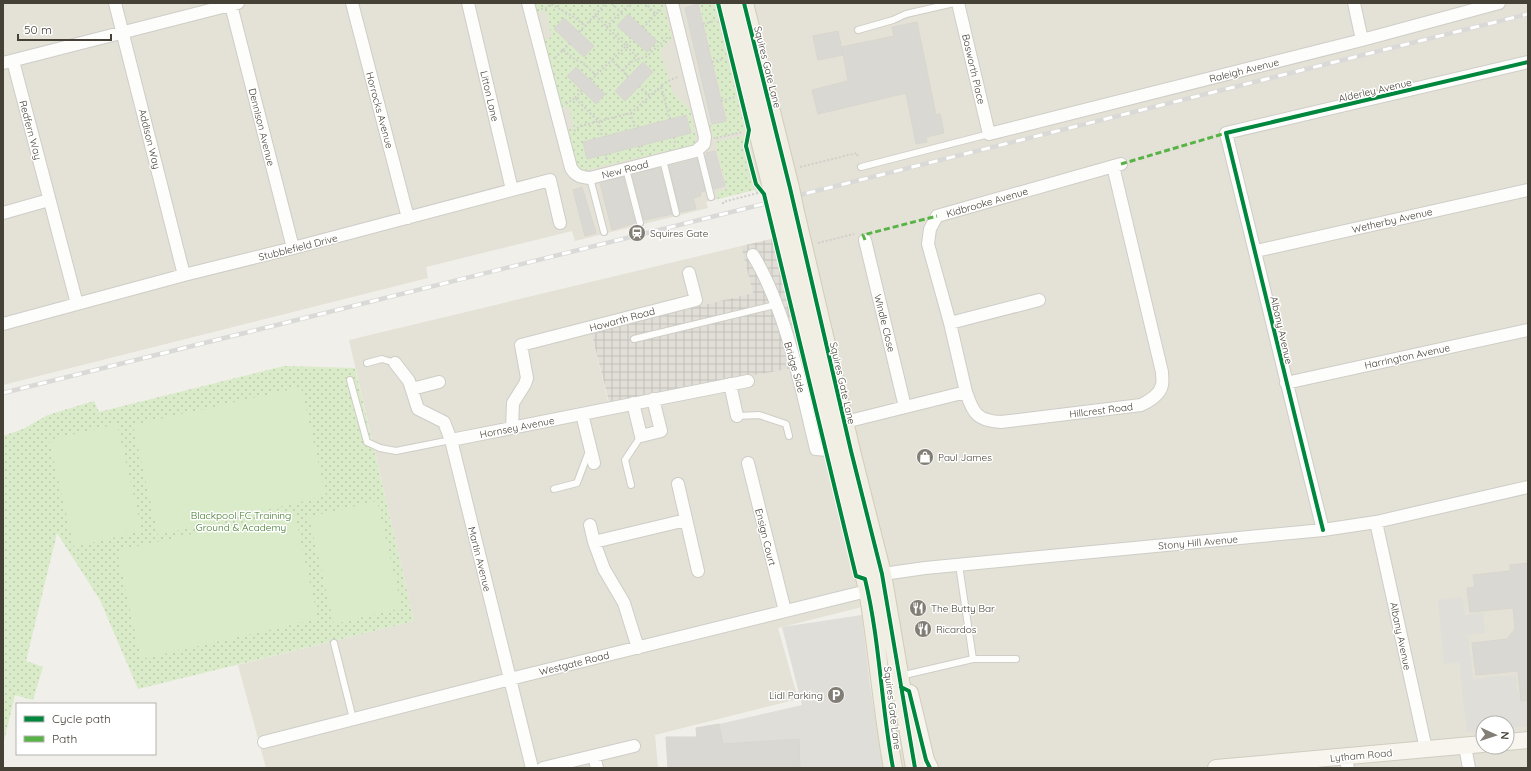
<svg xmlns="http://www.w3.org/2000/svg" width="1531" height="771" font-family="Quicksand,sans-serif">
<style>
.residential{fill:#e4e1d6;fill-rule:evenodd}
.industrial{fill:url(#industrial-grid)}
.grass{fill:url(#grass-dots)}
.garden{fill:#daebc9}
.parking{fill:#dfded9}
.building{fill:#dad8d2;stroke:#d8d6cf}
.lines{fill:none;stroke-linecap:round;stroke-linejoin:round}
.service-casing{stroke:#cecdc7;stroke-width:8}
.minor-casing{stroke:#cecdc7;stroke-width:14}
.secondary-casing{stroke:#cfcdc0;stroke-width:18}
.primary-casing{stroke:#d2cdb7;stroke-width:20}
.path{stroke:#d1cfcb;stroke-width:2;stroke-dasharray:2 2;stroke-linecap:butt}
.service{stroke:#fdfdfc;stroke-width:6}
.minor{stroke:#fdfdfc;stroke-width:12}
.secondary{stroke:#f7f5ee;stroke-width:16}
.primary{stroke:#f1eee3;stroke-width:18}
.rail-casing{stroke:#d9d9d8;stroke-width:4.5}
.rail{stroke:#fff;stroke-width:3;stroke-dasharray:9;stroke-linecap:butt}
.primary-bridge-casing{stroke:#d2cdb7;stroke-width:20;stroke-linecap:butt}
.primary-bridge{stroke:#f1eee3;stroke-width:18}
.quiet{stroke:#57b346;stroke-width:3;stroke-dasharray:6 3;stroke-linecap:butt}
.cycleway-casing{stroke:#fff;stroke-width:6}
.cycleway{stroke:#00873e;stroke-width:4}
.labels{text-anchor:middle;stroke-width:3;stroke-linejoin:round;paint-order:stroke}
.street-label{font-size:10px;fill:#464136;stroke:#fff}
.poi-label{font-size:10px;fill:#464136;stroke:#fff;text-anchor:start}
.park-label{font-size:10px;fill:#3e7829;stroke:#fff}
</style>
<defs>
<pattern id="industrial-grid" width="8" height="8" patternUnits="userSpaceOnUse"><rect width="8" height="8" fill="#e0ded7"/><path d="M0 4h8M4 0v8" fill="none" stroke="#c2c0b9"/></pattern>
<pattern id="grass-dots" width="8" height="8" patternUnits="userSpaceOnUse"><rect width="8" height="8" fill="#daebc9"/><path d="M2 2h.1M6 6h.1" fill="none" stroke="#bccbad" stroke-width="1.8" stroke-linecap="round"/></pattern>
</defs>
<rect width="100%" height="100%" fill="#f0efe9"/>
<path class="residential" d="M3 3H1528V768H898L870 605 778 628 798 699 655 735 658 768H266L238 665 414 621 349 340 741 246 753 293 591 332 608 401 813 364 784 236 773 239 761 195 754 190 706 202 708 208 575 241 572 231 426 267 428 278 3 385ZM1483 723H1507V747H1483Z"/>
<path class="industrial" d="M784 236 814 364 609 402 591 332 753 293 741 246Z"/>
<path class="grass" d="M534 3H663L672 38 660 51 673 93 690 109 697 144 586 170 577 168 567 130 574 128 569 107 562 109 543 40 552 37 546 11 537 13Z
M699 3H714L745 131 714 139 710 125 727 121Z
M746 135 742 146 754 190 718 199 717 192 727 189 715 142Z
M284 366 355 368 414 621 138 689 100 600 57 533 26 661 43 667 33 700 15 695 3 745V436L23 429 48 415 94 401 99 412Z"/>
<path class="garden" d="M301 387 326 496 158 535 133 425Z
M117 424 142 531 74 547 49 440Z
M377 501 402 608 334 624 309 517Z
M294 511 318 619 141 659 117 551Z"/>
<path class="parking" d="M1462 597 1465 615 1483 613 1485 633 1468 635 1473 679 1516 675 1517 692 1528 691V726L1507 728V723H1483V730L1467 732 1459 662 1444 664 1438 600Z
M862 615 870 685 883 768H800L798 739 723 744 719 724 802 705 782 627Z"/>
<path class="building" d="M698 4 726 121 712 124 685 8Z
M628 14 657 41 647 52 617 26Z
M564 18 594 46 584 57 554 29Z
M917 22 936 115 940 114 944 133 926 137 927 142 916 144 906 93 818 114 812 90 848 81 842 47 894 36 892 27Z
M838 31 843 55 818 60 813 36Z
M643 62 653 72 625 101 615 91Z
M576 67 605 94 596 104 567 76Z
M686 115 691 133 587 159 583 142Z
M715 151 725 186 714 189 705 156 707 155 706 153Z
M697 159 705 191 700 192 701 196 693 198 696 209 680 212 669 166Z
M660 168 672 214 644 220 632 175Z
M623 177 635 223 612 230 600 183Z
M582 187 596 233 585 236 573 190Z
M1528 563V700L1521 701 1518 671 1476 675 1472 643 1507 639 1515 629 1513 608 1470 612 1467 588 1475 587 1473 575 1510 571V565Z
M719 724 723 744 799 739 800 768H668L666 737H697L696 728Z"/>
<g class="lines">
<g class="service-casing">
<path id="service" d="M858 30 893 20 906 14 954 3
M699 149 711 197
M663 160 676 213
M861 167 989 134
M626 169 640 223
M590 178 604 232
M634 339 775 305
M367 363 382 359 395 363
M350 380 367 442 380 448 396 451 451 440
M737 416 759 415 786 424 789 436
M631 485 625 460 641 436
M554 489 577 483 589 451
M959 565 973 659H1016
M334 643 353 719
M900 676 973 659"/>
</g>
<g class="minor-casing">
<path id="minor" d="M115 3 184 275
M352 3 408 218
M468 3 512 190
M528 3 571 168C576 176 580 177 590 178L696 151 704 144 705 137 672 3
M958 3 989 134 1362 40 1499 3
M1354 3 1362 40
M231 5 293 248
M13 61 77 304
M3 63 238 3
M3 213 49 200
M865 240 905 407
M1256 251 1528 190
M753 255C786 310 801 387 816 449L841 451
M950 323 1039 300
M3 324 184 275 293 248 550 180 560 223
M395 363 409 381 418 409 444 422 451 440 532 768
M1286 383 1528 330
M730 384 737 416
M412 389 439 382
M966 392 950 323 928 244 930 229 937 216 1121 164
M633 403 641 436 661 431 653 399
M582 414 594 463
M837 424 966 392C973 413 977 421 1001 422L1141 405C1149 401 1160 395 1162 385 1163 381 1162 376 1162 372L1113 166
M512 428 513 403 525 384 527 378 521 345 696 300 689 273
M451 440 748 381
M748 463 785 611
M678 484 698 571
M1376 522 1426 749
M590 525 594 542 604 569 624 603 638 648
M1323 530C1290 398 1259 266 1226 133L1528 62
M594 542 686 520
M876 575 925 568 1323 530 1376 522 1528 487
M264 742 510 679 875 589
M1465 746 1469 768
M594 756 597 768
M1345 757 1348 768
M543 768 634 746"/>
</g>
<g class="secondary-casing">
<path id="secondary" d="M910 693 926 760 930 768
M1507 742 1528 740
M1216 768 1483 744"/>
</g>
<g class="primary-casing">
<path id="primary" d="M726 3 773 192
M744 3 790 188
M795 212 851 451 882 574 915 768
M779 216 868 590C878 649 882 709 893 768"/>
</g>
<path class="path" d="M645 3 656 14 661 10
M541 9 546 8 551 4 574 17 585 26
M621 12 631 3
M595 15 606 3
M703 24 715 21
M606 27 621 12 611 3
M643 28 656 14
M579 32 595 15 639 59 646 57 669 36
M563 50 570 43
M555 58 563 50 576 60 583 63 596 75
M712 62 724 59
M623 71 631 62 639 59
M628 77 612 60 631 41
M591 80 612 60
M639 86 650 96
M575 98 582 90
M721 101 735 97
M566 104 575 98 599 122 602 137
M631 113 635 129
M670 120 661 86 670 80 678 77
M574 131 580 126 631 113 661 86
M674 137 675 143
M716 138 743 132
M639 146 641 152
M606 154 607 161
M800 167 857 153 858 158
M723 204V202L758 193
M818 243 854 234"/>
<use href="#service" class="service"/>
<use href="#minor" class="minor"/>
<use href="#secondary" class="secondary"/>
<use href="#primary" class="primary"/>
<g class="rail-casing">
<path id="rail" d="M3 393 1528 14"/>
</g>
<use href="#rail" class="rail"/>
<g class="primary-bridge-casing">
<path id="primary-bridge" d="M790 188 795 212
M773 192 779 216"/>
</g>
<use href="#primary-bridge" class="primary-bridge"/>
<path class="quiet" d="M1121 164 1226 133
M865 240 863 235 937 216"/>
<g class="cycleway-casing">
<path id="cycleway" d="M718 3 749 130 746 146 756 184 764 194 856 576 865 579C880 641 881 705 893 768
M744 3 790 188 851 451 882 574 915 768
M1323 530C1290 398 1259 266 1226 133L1528 62
M901 687 909 691 926 760 930 768"/>
</g>
<use href="#cycleway" class="cycleway"/>
</g>
<defs>
<g id="station-disc" transform="scale(0.9)"><circle r="9.5" fill="#827e75" stroke="#fff"/><path d="M-3-6H3Q5-6 5-4V2Q5 4 3 4L4.5 6H3L1.5 4h-3L-3 6H-4.5L-3 4Q-5 4-5 2V-4Q-5-6-3-6ZM-3.5-4v3h7v-3ZM-3.5 1v1.5H-2V1ZM2 1v1.5H3.5V1Z" fill="#fff"/></g>
<g id="shop-disc" transform="scale(0.9)"><circle r="9.5" fill="#827e75" stroke="#fff"/><path d="M-5-2.5h2.3a2.7 3.5 0 0 1 5.4 0H5L5.5 6h-11ZM-1.5-2.5h3a1.5 2.3 0 0 0-3 0Z" fill="#fff"/></g>
<g id="restaurant-disc" transform="scale(0.9)"><circle r="9.5" fill="#827e75" stroke="#fff"/><path d="M-5-6h1v4h1v-4h1v4h1v-4h1v5L-1.5 .5V6h-2V.5L-5-1ZM5-6V6H3V1.5H1.5Q1.5-4 5-6Z" fill="#fff"/></g>
<g id="parking-disc" transform="scale(0.9)"><circle r="9.5" fill="#827e75" stroke="#fff"/><path d="M-3.5-5.5H1a3.5 3.5 0 0 1 0 7H-1V5.5H-3.5ZM-1-3.4V-.6H.8a1.4 1.4 0 0 0 0-2.8Z" fill="#fff"/></g>
</defs>
<g fill-rule="evenodd">
<use href="#station-disc" x="637" y="233"/>
<use href="#shop-disc" x="925" y="457"/>
<use href="#restaurant-disc" x="918" y="608"/>
<use href="#restaurant-disc" x="923" y="629"/>
<use href="#parking-disc" x="836" y="695"/>
</g>
<g class="labels">
<g class="street-label">
<text transform="translate(768 67) rotate(76)" y="4">Squires Gate Lane</text>
<text transform="translate(974 69) rotate(77)" y="4">Bosworth Place</text>
<text transform="translate(1244 70) rotate(-14)" y="4">Raleigh Avenue</text>
<text transform="translate(1375 90) rotate(-13)" y="4">Alderley Avenue</text>
<text transform="translate(490 96) rotate(77)" y="4">Litton Lane</text>
<text transform="translate(380 110) rotate(75)" y="4">Horrocks Avenue</text>
<text transform="translate(262 127) rotate(76)" y="4">Dennison Avenue</text>
<text transform="translate(31 130) rotate(75)" y="4">Redfern Way</text>
<text transform="translate(150 139) rotate(76)" y="4">Addison Way</text>
<text transform="translate(625 169) rotate(-14)" y="4">New Road</text>
<text transform="translate(987 202) rotate(-16)" y="4">Kidbrooke Avenue</text>
<text transform="translate(1392 220) rotate(-13)" y="4">Wetherby Avenue</text>
<text transform="translate(298 247) rotate(-14)" y="4">Stubblefield Drive</text>
<text transform="translate(622 319) rotate(-15)" y="4">Howarth Road</text>
<text transform="translate(885 323) rotate(76)" y="4">Windle Close</text>
<text transform="translate(1282 330) rotate(77)" y="4">Albany Avenue</text>
<text transform="translate(1407 356) rotate(-12)" y="4">Harrington Avenue</text>
<text transform="translate(795 367) rotate(74)" y="4">Bridge Side</text>
<text transform="translate(843 383) rotate(77)" y="4">Squires Gate Lane</text>
<text transform="translate(1101 410) rotate(-7)" y="4">Hillcrest Road</text>
<text transform="translate(517 427) rotate(-11)" y="4">Hornsey Avenue</text>
<text transform="translate(766 537) rotate(76)" y="4">Ensign Court</text>
<text transform="translate(1198 542) rotate(-5)" y="4">Stony Hill Avenue</text>
<text transform="translate(480 559) rotate(76)" y="4">Martin Avenue</text>
<text transform="translate(1401 636) rotate(78)" y="4">Albany Avenue</text>
<text transform="translate(574 663) rotate(-14)" y="4">Westgate Road</text>
<text transform="translate(893 708) rotate(83)" y="4">Squires Gate Lane</text>
<text transform="translate(1361 755) rotate(-5)" y="4">Lytham Road</text>
</g>
<g class="poi-label">
<text x="650" y="237">Squires Gate</text>
<text x="938" y="461">Paul James</text>
<text x="931" y="612">The Butty Bar</text>
<text x="936" y="633">Ricardos</text>
<text x="823" y="699" text-anchor="end">Lidl Parking</text>
</g>
<g class="park-label">
<text x="241" y="519">Blackpool FC Training<tspan x="241" dy="12">Ground &amp; Academy</tspan></text>
</g>
</g>
<rect width="1531" height="771" fill="none" stroke="#464136" stroke-width="8"/>
<rect x="16" y="703" width="140" height="52" fill="#ffffff" stroke="#b5b3af"/>
<rect x="24" y="716" width="20" height="6" fill="#00873e" stroke="#b5b3af"/>
<text x="52" y="723" font-size="12" fill="#464136">Cycle path</text>
<rect x="24" y="736" width="20" height="6" fill="#57b346" stroke="#b5b3af"/>
<text x="52" y="743" font-size="12" fill="#464136">Path</text>
<g transform="translate(1495 735) rotate(93)"><circle r="19" fill="#ffffff" stroke="#b5b3af"/>
<path d="M0-3L7 15L0 10L-7 15Z" fill="#827e75"/>
<text y="-6" font-size="11" font-weight="bold" text-anchor="middle" fill="#464136">N</text>
</g>
<path d="M18 34v6h93v-6" fill="none" stroke="#464136" stroke-width="2"/>
<text x="24" y="34" font-size="12" fill="#464136" stroke="#ffffff" stroke-width="3" paint-order="stroke">50 m</text>
</svg>
